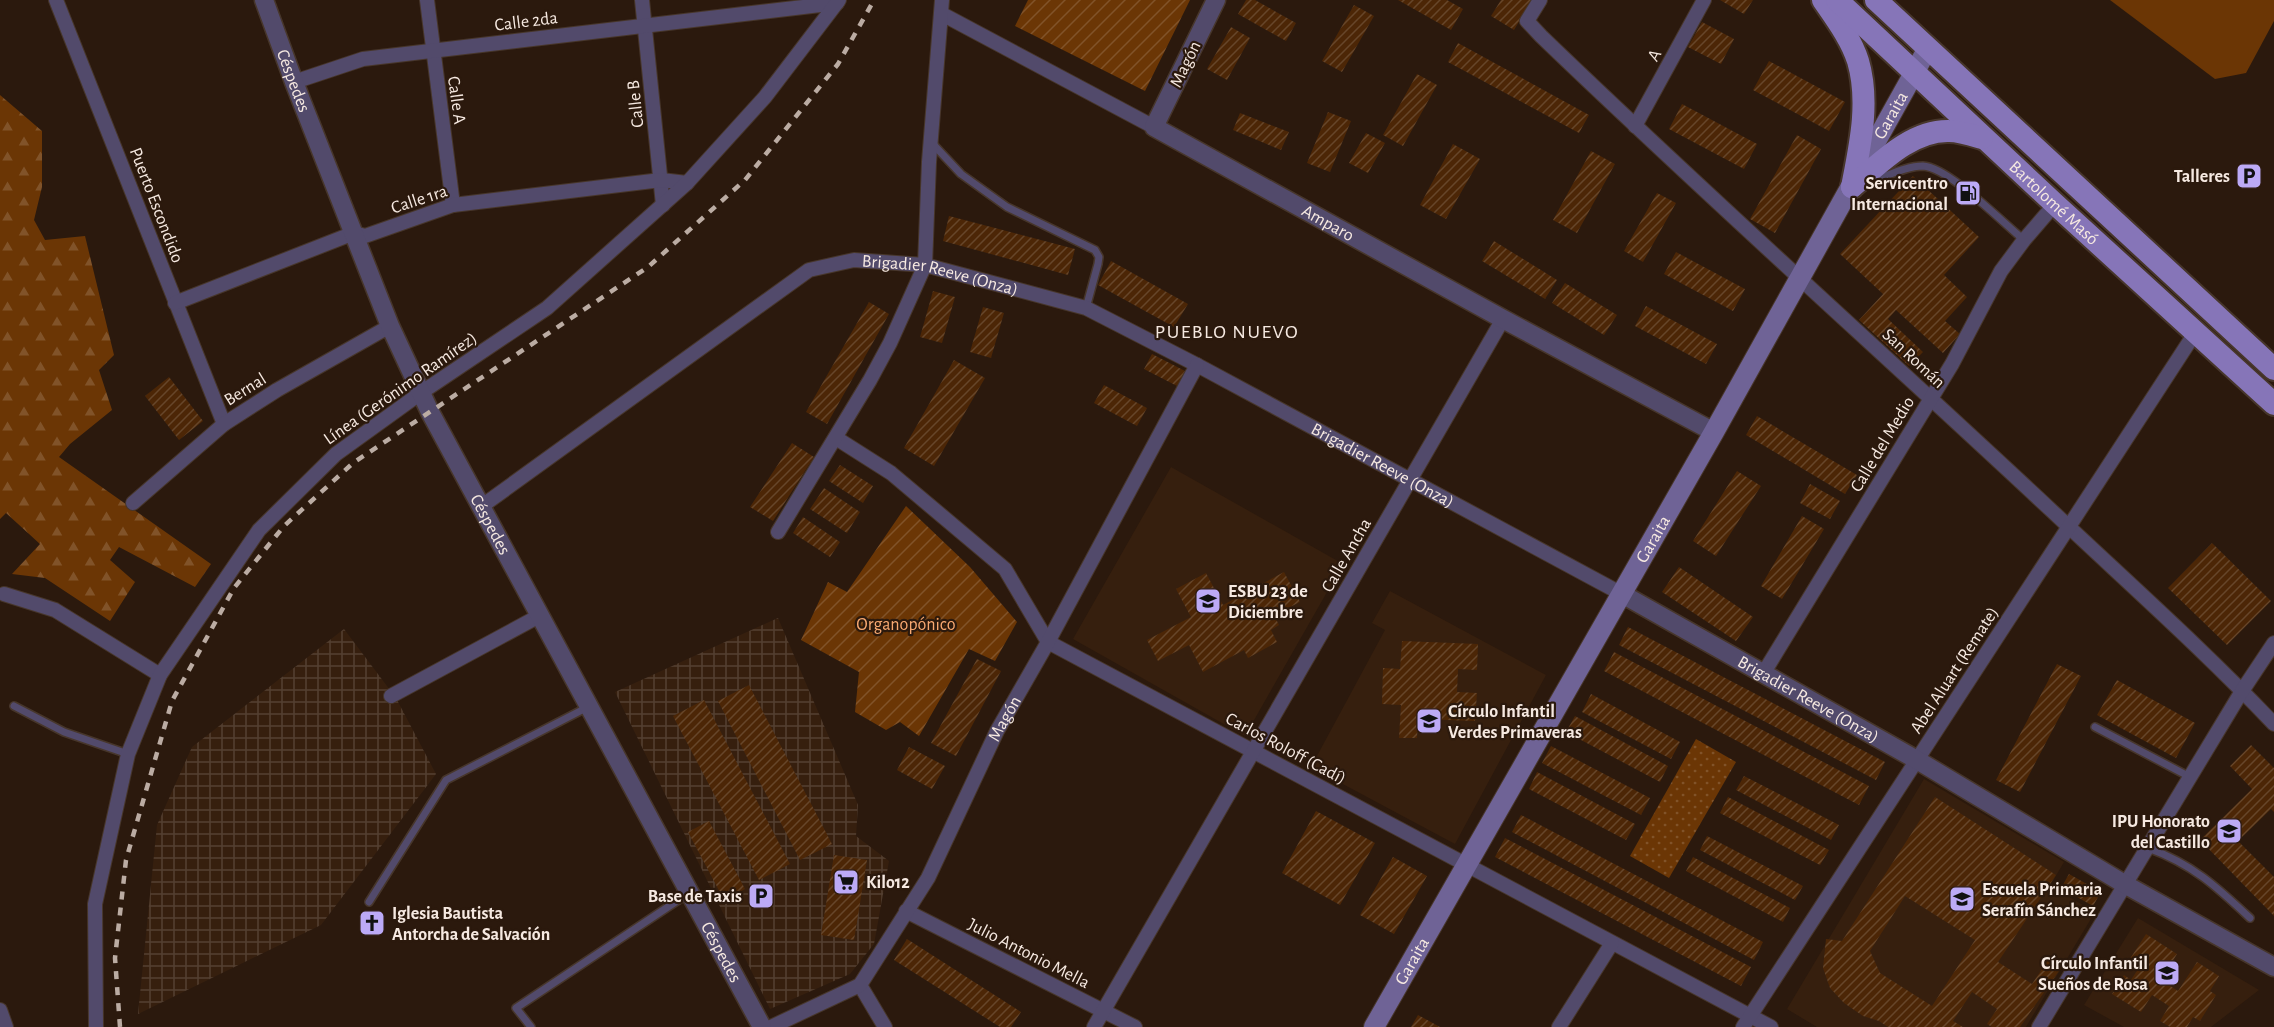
<svg xmlns="http://www.w3.org/2000/svg" width="2274" height="1027" font-family="'Alegreya Sans',sans-serif">
<style>
.built{fill:#361f0e}
.industrial{fill:url(#industrial-grid)}
.grass{fill:url(#grass-dots)}
.forest{fill:url(#forest-firs)}
.garden{fill:url(#garden-furrows)}
.pitch{fill:#6b3605}
.building{fill:url(#building-hatch);fill-rule:evenodd}
.lines{fill:none;stroke-linecap:round;stroke-linejoin:round}
.service-casing{stroke:#47362b;stroke-width:10}
.minor-casing{stroke:#47362b;stroke-width:16}
.tertiary-casing{stroke:#47362b;stroke-width:21}
.secondary-casing{stroke:#47362b;stroke-width:22}
.primary-casing{stroke:#47362b;stroke-width:26}
.service{stroke:#524a6b;stroke-width:7}
.minor{stroke:#524a6b;stroke-width:14}
.tertiary{stroke:#524a6b;stroke-width:18}
.secondary{stroke:#6f6396;stroke-width:20}
.primary{stroke:#8675b8;stroke-width:22}
.rail{stroke:#bbaca3;stroke-width:4.5;stroke-dasharray:8 8;stroke-linecap:butt}
.labels{text-anchor:middle;stroke-width:4.5;stroke-linejoin:round;paint-order:stroke}
.street-label{font-size:18px;fill:#f6e9e1;stroke:#2b190d}
.poi-label{font-size:18px;font-weight:bold;fill:#f6e9e1;stroke:#2b190d;text-anchor:end}
.park-label{font-size:18px;fill:#f9a971;stroke:#2b190d}
.neighbourhood-label{font-size:20px;letter-spacing:1.5px;fill:#f6e9e1;stroke:#2b190d}
</style>
<defs>
<pattern id="industrial-grid" width="8" height="8" patternUnits="userSpaceOnUse" patternTransform="scale(1.5)"><rect width="8" height="8" fill="#361f0e"/><path d="M0 4h8M4 0v8" fill="none" stroke="#544031"/></pattern>
<pattern id="grass-dots" width="8" height="8" patternUnits="userSpaceOnUse" patternTransform="scale(1.5)"><rect width="8" height="8" fill="#6b3605"/><path d="M2 2h.1M6 6h.1" fill="none" stroke="#815329" stroke-width="1.8" stroke-linecap="round"/></pattern>
<pattern id="forest-firs" width="22" height="20" patternUnits="userSpaceOnUse" patternTransform="scale(1.5)"><rect width="22" height="20" fill="#6b3605"/><path d="M5 1l3.5 6h-7zM16 11l3.5 6h-7z" fill="#815329"/></pattern>
<pattern id="garden-furrows" width="10" height="10" patternUnits="userSpaceOnUse" patternTransform="scale(1.5)"><rect width="10" height="10" fill="#6b3605"/><path d="M-1 1l2-2M0 10L10 0M9 11l2-2" fill="none" stroke="#815329"/></pattern>
<pattern id="building-hatch" width="6" height="6" patternUnits="userSpaceOnUse" patternTransform="scale(1.5)"><rect width="6" height="6" fill="#4c2606"/><path d="M-1 1l2-2M0 6l6-6M5 7l2-2" fill="none" stroke="#66462a"/></pattern>
</defs>
<rect width="100%" height="100%" fill="#2b190d"/>
<path class="built" d="M1171 467 1343 564 1245 736 1073 639Z
M1390 591 1546 675 1455 844 1311 767 1385 630 1372 623Z
M1924 779 2064 862 2050 886 2095 912 2026 1027H1817L1787 1009Z
M2138 918 2259 990 2211 1027H2124L2084 1005Z"/>
<path class="industrial" d="M778 618 858 805 856 836 889 861 874 944 850 974 770 1009 615 692Z
M344 629 396 698 436 774 321 925 138 1014 157 825 192 747Z"/>
<path class="grass" d="M1696 739 1736 762 1669 878 1630 856Z"/>
<path class="forest" d="M0 95 42 131V187L34 220 45 240 85 236 114 355 99 370 112 410 70 444 59 457 211 564 195 587 119 547 110 560 135 582 110 621 45 578 12 574 40 544 6 513 0 519Z"/>
<path class="garden" d="M1028 0H1190L1145 91 1015 26Z
M906 506 970 567 1017 622 995 661 969 649 919 736 900 722 886 730 855 712 859 672 801 640 828 582 847 592Z"/>
<path class="pitch" d="M2110 0H2274V21L2246 73 2215 79Z"/>
<path class="building" d="M1246 0H1255L1296 23 1286 41 1238 14Z
M1398 0H1447L1463 9 1451 30Z
M1501 0H1532L1514 30 1491 16Z
M1720 0H1753L1744 14Z
M1354 5 1374 16 1342 72 1322 61Z
M1702 22 1734 39 1721 64 1688 47Z
M1231 27 1250 38 1227 80 1207 69Z
M1458 43 1589 115 1579 133 1448 62Z
M1769 61 1845 102 1829 131 1753 90Z
M1417 74 1437 85 1403 146 1383 135Z
M1682 104 1757 144 1744 169 1669 129Z
M1328 112 1351 121 1330 172 1307 163Z
M1240 113 1289 132 1281 150 1233 130Z
M1366 133 1385 143 1368 173 1349 163Z
M1797 135 1821 149 1775 233 1750 219Z
M1453 144 1480 159 1446 219 1420 205Z
M1591 151 1615 164 1577 233 1553 220Z
M1913 176 1979 237 1944 275 1967 297 1945 321 1960 334 1943 353 1896 310 1888 319 1923 352 1909 366 1859 320 1883 294 1840 254Z
M1657 193 1676 203 1643 262 1624 251Z
M949 216 1075 249 1068 275 943 241Z
M1494 241 1557 280 1545 299 1482 261Z
M1676 252 1745 289 1733 311 1664 274Z
M1111 261 1188 304 1174 327 1098 285Z
M1565 283 1617 315 1604 335 1552 303Z
M933 291 955 297 942 343 920 337Z
M869 302 889 314 827 424 806 412Z
M1646 306 1717 344 1706 364 1635 326Z
M983 307 1004 313 991 358 970 352Z
M1152 354 1185 371 1177 386 1144 369Z
M954 360 985 378 934 466 904 448Z
M169 377 203 421 179 440 145 396Z
M1104 385 1147 408 1137 426 1094 403Z
M1757 416 1857 475 1845 494 1746 435Z
M792 443 814 457 773 521 750 507Z
M840 465 873 486 863 503 829 481Z
M1737 471 1761 486 1716 556 1693 541Z
M1810 484 1840 501 1830 519 1800 503Z
M824 488 860 512 847 533 810 509Z
M1802 516 1824 529 1782 599 1761 586Z
M803 517 840 542 830 557 793 533Z
M2212 543 2271 601 2227 645 2168 588Z
M1679 567 1753 617 1736 641 1662 592Z
M1284 572 1300 602 1274 615 1279 625 1271 630 1277 642 1248 658 1244 650 1203 672 1189 645 1158 661 1147 640 1191 617 1176 589 1206 573 1223 605Z
M1628 627 1885 762 1876 780 1619 645Z
M1402 641 1478 644 1477 670 1458 669 1457 692 1477 693 1475 721 1418 719 1417 738H1399L1401 705 1382 704 1383 668 1400 669Z
M1614 652 1869 786 1859 805 1604 671Z
M977 659 1001 671 956 756 931 743Z
M2057 664 2081 676 2020 792 1996 780Z
M2117 680 2195 723 2176 758 2097 715Z
M749 685 832 844 800 860 718 701Z
M1591 694 1680 742 1671 759 1582 712Z
M704 700 790 864 759 880 673 716Z
M1575 716 1668 766 1660 782 1566 732Z
M2251 745 2274 768V812L2271 809 2238 841 2274 877V916L2200 840 2252 789 2230 766Z
M1551 746 1650 798 1641 815 1542 763Z
M909 747 945 766 932 789 897 770Z
M1537 772 1635 824 1626 840 1529 789Z
M1744 776 1839 825 1831 840 1736 790Z
M1728 797 1829 850 1820 865 1720 813Z
M1935 797 2056 875 1998 962 2032 984 2048 960 2061 968 2020 1027H1992L1987 1024 1997 1009 1972 992 1953 1021 1963 1027H1888L1879 1021 1863 1016 1844 1003 1830 988 1823 968 1826 939 1842 941ZM1905 896 1975 940 1932 1006 1880 973 1870 951Z
M1316 811 1375 843 1340 905 1282 873Z
M1521 815 1763 942 1754 960 1512 832Z
M709 821 745 889 724 900 688 832Z
M1707 836 1803 886 1795 900 1700 850Z
M1505 838 1751 967 1741 986 1495 857Z
M834 855 867 860 854 940 821 935Z
M1393 857 1427 876 1394 934 1360 915Z
M1693 857 1790 908 1783 922 1686 871Z
M2069 874 2101 892 2093 906 2061 888Z
M2146 934 2177 954 2161 980 2178 991 2197 962 2219 976 2210 991 2216 995 2200 1021 2193 1017 2187 1027H2170L2160 1021 2169 1006 2152 995 2141 1012 2112 994 2124 975 2131 980 2138 969 2128 962Z
M907 939 1021 1012 1011 1027H1000L894 960Z
M1418 1015 1440 1027H1411Z"/>
<g class="lines">
<g class="service-casing">
<path id="service" d="M931 142 961 174 1007 207 1095 250 1099 257 1098 264 1086 308
M1869 182C1886 177 1905 166 1923 166 1948 167 2002 222 2024 240
M14 706 64 732 128 754
M2095 727 2190 777
M2148 848C2192 864 2216 886 2250 918
M369 902 446 780 588 707
M531 1027 516 1008 689 893"/>
</g>
<g class="minor-casing">
<g id="minor">
<path d="M56 0 224 424"/>
<path d="M427 0 453 205"/>
<path d="M642 0 663 205"/>
<path d="M1540 0 1527 21 1541 36C1709 198 1882 352 2052 511 2126 581 2204 650 2274 724"/>
<path d="M942 14 1154 127"/>
<path d="M294 82 363 59 837 3"/>
<path d="M1635 126 1704 0"/>
<path d="M175 303 354 233 365 236 453 205 661 180 687 183"/>
<path d="M836 438 891 473 1005 569 1048 642 1771 1027"/>
<path d="M133 503 224 424 277 390 390 326"/>
<path id="s1" d="M482 506 809 270 854 260 925 265 1086 308 1197 365 1622 594"/>
<path d="M778 532 870 380 890 343 925 265 929 162 942 0"/>
<path d="M4 594 55 610 160 675"/>
<path d="M1763 674 1952 364 2001 271 2024 240 2055 204"/>
<path d="M391 696 541 615"/>
<path d="M906 911 1135 1027"/>
<path d="M860 985 885 1027"/>
<path d="M0 1010 6 1027"/>
<path d="M96 1027 95 904 128 754 160 675 259 530 336 454 422 392 547 308 687 183 765 97 839 0"/>
<path id="s2" d="M771 1027 860 985 928 878 997 731 1048 642 1197 365"/>
<path d="M1094 1027 1503 319"/>
<path d="M1559 1027 1612 943"/>
<path d="M1743 1027 2195 333"/>
<path d="M2039 1027 2242 691 2274 643"/>
</g>
</g>
<g class="tertiary-casing">
<g id="tertiary">
<path id="s3" d="M264 0 294 82 390 326 430 412 762 1027"/>
<path id="s4" d="M1216 0 1154 127 1503 319 1714 432"/>
<path id="s5" d="M1622 594 1917 760 2126 885 2274 967"/>
</g>
</g>
<g class="secondary-casing">
<g id="secondary">
<path id="s6" d="M1374 1027 1714 432 1928 48"/>
</g>
</g>
<g class="primary-casing">
<g id="primary">
<path d="M1823 0C1836 19 1851 39 1858 61 1870 102 1860 146 1852 187"/>
<path id="s7" d="M1837 0 2055 204 2274 404"/>
<path d="M1876 0 2274 369"/>
<path d="M1852 187C1879 164 1911 130 1949 131 1960 131 1972 135 1982 138"/>
</g>
</g>
<use href="#service" class="service"/>
<use href="#minor" class="minor"/>
<use href="#tertiary" class="tertiary"/>
<use href="#secondary" class="secondary"/>
<use href="#primary" class="primary"/>
<path class="rail" d="M120 1027 115 958 126 860 172 701 234 588 284 526 353 463 648 267 745 180 838 64 874 0"/>
</g>
<defs>
<g id="parking-square" transform="scale(1.35)"><rect x="-9" y="-9" width="18" height="18" rx="4" fill="#bcaaf6" stroke="#2b190d"/><path d="M-3.5-5.5H1a3.5 3.5 0 0 1 0 7H-1V5.5H-3.5ZM-1-3.4V-.6H.8a1.4 1.4 0 0 0 0-2.8Z" fill="#111"/></g>
<g id="fuel-square" transform="scale(1.35)"><rect x="-9" y="-9" width="18" height="18" rx="4" fill="#bcaaf6" stroke="#2b190d"/><path d="M-5.5-6h7V0h2V4h1.3V-2.5L3-4.5l.8-.8L6-3V5H2.5V1h-1V6h-7ZM-4.2-4.7v3.2H.2V-4.7Z" fill="#111"/></g>
<g id="school-square" transform="scale(1.35)"><rect x="-9" y="-9" width="18" height="18" rx="4" fill="#bcaaf6" stroke="#2b190d"/><path d="M0-5L7-2L0 1L-7-2ZM-4 1L0 2.5L4 1V4Q0 6-4 4Z" fill="#111"/></g>
<g id="supermarket-square" transform="scale(1.35)"><rect x="-9" y="-9" width="18" height="18" rx="4" fill="#bcaaf6" stroke="#2b190d"/><path d="M-6-5.5h2.5l.6 2H6L4.5 2H-2.5L-4.4-4H-6ZM-1.5 3.2a1.3 1.3 0 1 0 .1 0ZM3 3.2a1.3 1.3 0 1 0 .1 0Z" fill="#111"/></g>
<g id="church-square" transform="scale(1.35)"><rect x="-9" y="-9" width="18" height="18" rx="4" fill="#bcaaf6" stroke="#2b190d"/><path d="M-1.2-6h2.4v3.5h3.3v2.4h-3.3V6h-2.4V-.1h-3.3v-2.4h3.3Z" fill="#111"/></g>
</defs>
<g fill-rule="evenodd">
<use href="#parking-square" x="2249" y="176"/>
<use href="#fuel-square" x="1968" y="193"/>
<use href="#school-square" x="1208" y="601"/>
<use href="#school-square" x="1429" y="721"/>
<use href="#school-square" x="2229" y="831"/>
<use href="#supermarket-square" x="846" y="882"/>
<use href="#parking-square" x="761" y="896"/>
<use href="#school-square" x="1962" y="899"/>
<use href="#church-square" x="372" y="923"/>
<use href="#school-square" x="2167" y="973"/>
</g>
<g class="labels">
<g class="street-label">
<text transform="translate(526 21) rotate(-7)" y="6">Calle 2da</text>
<text transform="translate(1654 55) rotate(-61)" y="6">A</text>
<text transform="translate(1185 64) rotate(-64)" y="6">Magón</text>
<text dy="6" stroke="none"><textPath href="#s3" startOffset="86">Céspedes</textPath></text>
<text transform="translate(457 100) rotate(82)" y="6">Calle A</text>
<text transform="translate(635 104) rotate(-96)" y="6">Calle B</text>
<text dy="6" stroke="none"><textPath href="#s6" startOffset="1048">Garaita</textPath></text>
<text transform="translate(419 199) rotate(-18)" y="6">Calle 1ra</text>
<text dy="6" stroke="none"><textPath href="#s7" startOffset="297">Bartolomé Masó</textPath></text>
<text transform="translate(157 205) rotate(69)" y="6">Puerto Escondido</text>
<text dy="6" stroke="none"><textPath href="#s4" startOffset="340">Amparo</textPath></text>
<text dy="6" stroke="none"><textPath href="#s1" startOffset="537">Brigadier Reeve (Onza)</textPath></text>
<text transform="translate(1914 358) rotate(43)" y="6">San Román</text>
<text transform="translate(400 388) rotate(-35)" y="6">Línea (Gerónimo Ramírez)</text>
<text transform="translate(245 389) rotate(-32)" y="6">Bernal</text>
<text transform="translate(1882 444) rotate(-59)" y="6">Calle del Medio</text>
<text dy="6" stroke="none"><textPath href="#s1" startOffset="1023">Brigadier Reeve (Onza)</textPath></text>
<text dy="6" stroke="none"><textPath href="#s3" startOffset="572">Céspedes</textPath></text>
<text dy="6" stroke="none"><textPath href="#s6" startOffset="562">Garaita</textPath></text>
<text transform="translate(1346 555) rotate(-60)" y="6">Calle Ancha</text>
<text transform="translate(1954 670) rotate(-57)" y="6">Abel Aluart (Remate)</text>
<text dy="6" stroke="none"><textPath href="#s5" startOffset="214">Brigadier Reeve (Onza)</textPath></text>
<text dy="6" stroke="none"><textPath href="#s2" startOffset="402">Magón</textPath></text>
<text transform="translate(1286 748) rotate(28)" y="6">Carlos Roloff (Cadí)</text>
<text dy="6" stroke="none"><textPath href="#s3" startOffset="1058">Céspedes</textPath></text>
<text transform="translate(1029 953) rotate(27)" y="6">Julio Antonio Mella</text>
<text dy="6" stroke="none"><textPath href="#s6" startOffset="76">Garaita</textPath></text>
</g>
<g class="poi-label">
<text x="2230" y="182">Talleres</text>
<text x="1948" y="189">Servicentro<tspan x="1948" dy="21">Internacional</tspan></text>
<text x="1228" y="597" text-anchor="start">ESBU 23 de<tspan x="1228" dy="21">Diciembre</tspan></text>
<text x="1448" y="717" text-anchor="start">Círculo Infantil<tspan x="1448" dy="21">Verdes Primaveras</tspan></text>
<text x="2210" y="827">IPU Honorato<tspan x="2210" dy="21">del Castillo</tspan></text>
<text x="866" y="888" text-anchor="start">Kilo12</text>
<text x="1982" y="895" text-anchor="start">Escuela Primaria<tspan x="1982" dy="21">Serafín Sánchez</tspan></text>
<text x="742" y="902">Base de Taxis</text>
<text x="392" y="919" text-anchor="start">Iglesia Bautista<tspan x="392" dy="21">Antorcha de Salvación</tspan></text>
<text x="2148" y="969">Círculo Infantil<tspan x="2148" dy="21">Sueños de Rosa</tspan></text>
</g>
<g class="park-label">
<text x="906" y="630">Organopónico</text>
</g>
<g class="neighbourhood-label">
<text x="1227" y="338">PUEBLO NUEVO</text>
</g>
</g>
</svg>
